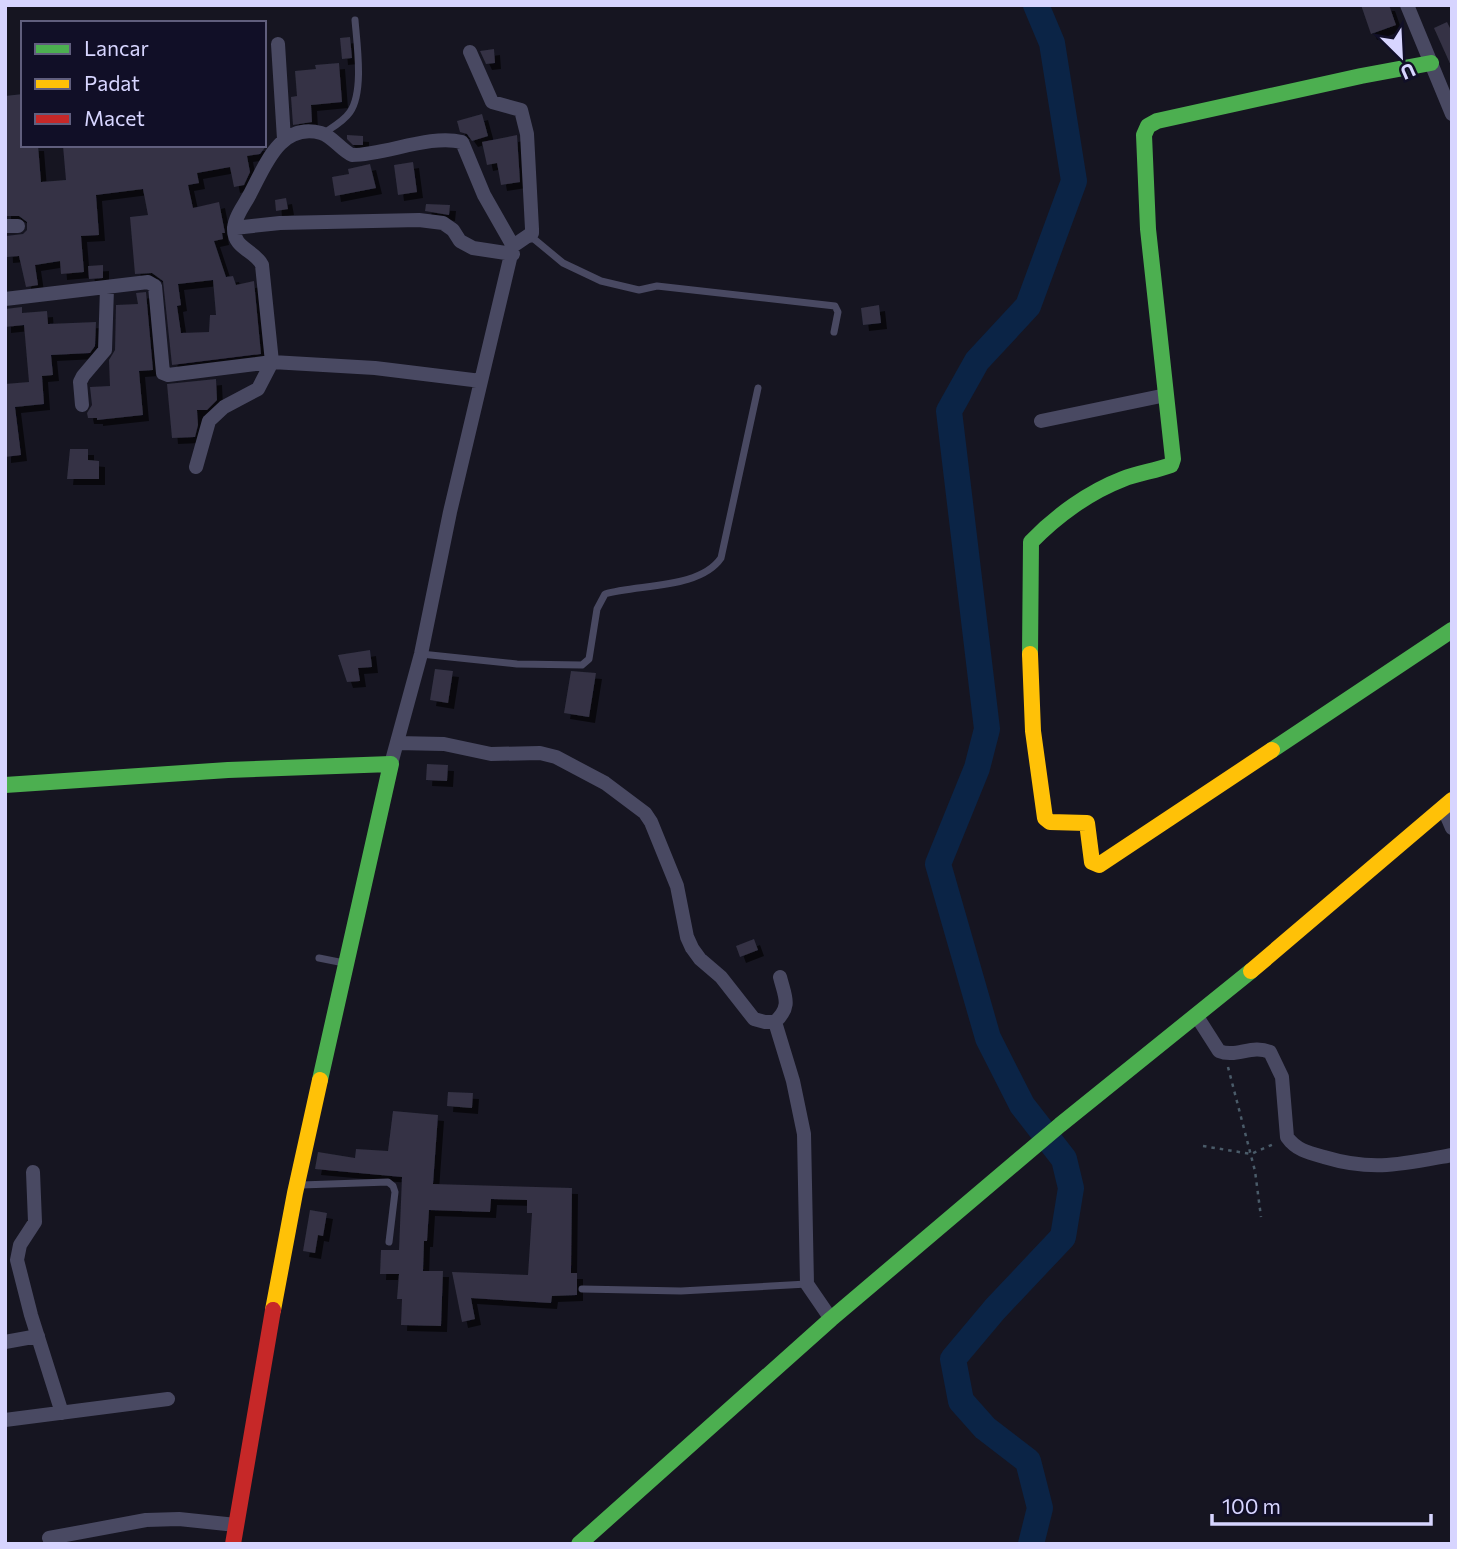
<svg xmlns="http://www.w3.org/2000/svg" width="1457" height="1549" font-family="Commissioner,sans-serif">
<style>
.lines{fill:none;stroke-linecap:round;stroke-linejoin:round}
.river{stroke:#0b2446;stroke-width:26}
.building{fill:#343244;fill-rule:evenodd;filter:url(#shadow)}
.path{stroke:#4a5b69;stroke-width:2.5;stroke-dasharray:3.5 5;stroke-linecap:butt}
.lane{stroke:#494962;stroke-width:7}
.street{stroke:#494962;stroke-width:14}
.fast{stroke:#4caf50;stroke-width:16}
.slow{stroke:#ffc107;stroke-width:16}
.jam{stroke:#c62828;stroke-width:16}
</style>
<defs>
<filter id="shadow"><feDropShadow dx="6" dy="6" stdDeviation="0" flood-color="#0009"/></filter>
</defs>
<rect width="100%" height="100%" fill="#161521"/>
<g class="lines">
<path class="river" d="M1031 1544 1040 1508 1028 1461 985 1428 961 1401 953 1359 995 1309 1063 1237 1071 1188 1064 1159 1022 1105 988 1038 938 864 977 768 987 729 949 411 977 361 1028 306 1074 181 1052 43 1036 5"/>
</g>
<path class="building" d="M1361 5H1389L1396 25 1371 34Z
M1447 22 1452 32V68L1434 28Z
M350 37 352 58 342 59 340 38Z
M494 49 495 63 486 64 480 51Z
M339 63 342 102 311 105 312 122 293 125 291 97 297 96 295 71 316 69 315 65Z
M23 94V145H38L41 182 66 180 63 146 267 145 260 154 247 156 250 172 244 185 234 187 230 167 197 173 199 183 188 185 193 208 219 202 225 233H222L223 239 214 241 226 277 233 276 236 285 254 281 261 354 172 365 163 281 152 273 135 274 130 217 148 215 143 189 96 195 99 235 81 236 84 272 61 274 60 261 35 265 38 285 26 287 19 256 7 257 6 236 23 234 27 230V222L19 216H5V96ZM213 280 216 315H210L209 332 181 333 177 306 181 305 178 284Z
M482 114 488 136 472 141 467 134 460 132 457 121Z
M347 135 363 136V145H353L347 139Z
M517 135 520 182 501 185 497 163 487 165 482 142Z
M413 162 417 192 398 195 394 165Z
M370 164 376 188 335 196 332 177 349 174 348 169Z
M286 198 288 209 276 211 275 200Z
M426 204 450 205 449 215 425 211Z
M103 265V278L89 279 88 266Z
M146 292 153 370 139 371 143 415 97 420V418H88L87 413 92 405 90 387 110 386 109 360 115 350 116 305 138 304 136 293Z
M879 305 881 323 863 325 861 308Z
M22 307V313L47 311 48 324 96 322 95 346 90 353 51 355 53 375 42 376 44 404 15 407 21 455 5 457V384L29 382 24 325 5 327V309Z
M216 379 217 400 207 410H197L198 425 195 437 172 438 167 384Z
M70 449H88V460L99 461V479H67Z
M370 650 372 667 358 668 360 681 347 682 338 655Z
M435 669 453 671 448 703 430 700Z
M571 671 596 673 589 717 564 713Z
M427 764 448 765 447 781 426 780Z
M754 939 758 950 740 957 736 946Z
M448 1092 473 1093 472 1108 447 1106Z
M393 1111 438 1115 433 1184 572 1188 571 1273H577V1295L552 1296 551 1303 471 1298 475 1319 462 1322 452 1272 528 1275 532 1213H527V1200L491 1199 490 1212 429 1210 427 1241H424L423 1271H443L441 1326 401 1325 402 1299H397L399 1274H380L381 1250H399L402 1177 315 1169 318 1152 355 1158 356 1149 388 1151Z
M310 1210 327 1213 323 1236 318 1235 315 1253 303 1251Z"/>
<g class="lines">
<path class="path" d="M1228 1067 1255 1171 1261 1217
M1203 1146 1251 1154 1276 1143"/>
<path class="lane" d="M324 133C333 127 344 121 350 112 364 92 357 45 355 20
M526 239H534L563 263 601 281 639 290 657 286 835 306 838 312 834 332
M421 654 517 664 582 665 589 659 597 609 605 594C639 584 700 589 721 558L758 388
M319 958 344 963
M301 1185 388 1182 393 1186 395 1192 389 1242
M582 1289 681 1291 807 1284"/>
<path class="street" d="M1407 5 1452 114
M278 44 284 139
M470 52 492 102 521 110 527 134 532 229V233L513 246
M5 226H18
M234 228 280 223 419 220 443 223 453 230 460 241 473 248 513 254
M5 299 148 282 155 286 163 373 168 375 272 362 258 389 224 407 209 421 196 467
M82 405 80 382 83 376 105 350 107 288
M1041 421 1166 395
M397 743 444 744 491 754 540 753 556 757 605 783 645 813 651 822 677 886 687 937 692 948 700 959 721 977 754 1019 765 1022H775
M391 764 421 654 450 512 513 246 484 195 462 142C429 134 386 155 352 155 341 150 332 136 321 133 280 122 265 166 250 194 245 204 235 216 234 228 233 249 255 250 262 265L272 362 375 368 481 381
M1443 807 1452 828
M780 977C785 997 792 1006 775 1022L793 1081 804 1134 807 1284 831 1319
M1196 1015 1219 1051C1236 1058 1252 1044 1270 1052L1282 1077 1287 1137C1296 1150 1309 1153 1324 1157 1374 1172 1402 1164 1452 1155
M33 1172 35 1222 20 1245 17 1260 31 1315 62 1413
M5 1342 38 1336
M5 1420 168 1399
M49 1538 146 1520 179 1519 236 1525"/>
<path class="fast" d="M1030 654 1031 542C1056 516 1089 492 1123 479 1138 473 1155 471 1171 465L1173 459 1148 229 1144 135 1148 126 1157 121 1361 76 1431 63
M1272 750 1452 630
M5 785 228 770 391 764 320 1080
M579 1544 831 1319 1060 1125 1251 971"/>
<path class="slow" d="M1030 654 1033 731 1045 818 1050 822 1087 823 1092 862 1099 865 1272 750
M1251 971 1452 800
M273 1310 295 1193 320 1080"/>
<path class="jam" d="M233 1544 273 1310"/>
</g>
<rect width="1457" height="1549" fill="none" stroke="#d7d5ff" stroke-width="14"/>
<rect x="21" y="21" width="245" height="126" fill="#110f27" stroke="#605e7d" stroke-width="2"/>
<rect x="35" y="44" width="35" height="10" fill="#4caf50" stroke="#605e7d" stroke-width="2"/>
<text x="84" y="56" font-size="21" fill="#d7d5ff">Lancar</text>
<rect x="35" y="79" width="35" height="10" fill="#ffc107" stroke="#605e7d" stroke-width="2"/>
<text x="84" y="91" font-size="21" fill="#d7d5ff">Padat</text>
<rect x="35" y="114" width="35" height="10" fill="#c62828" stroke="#605e7d" stroke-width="2"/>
<text x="84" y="126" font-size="21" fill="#d7d5ff">Macet</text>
<g transform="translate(1401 56) rotate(156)" stroke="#110f27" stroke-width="5" paint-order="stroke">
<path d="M0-5L12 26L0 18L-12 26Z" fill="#d7d5ff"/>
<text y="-10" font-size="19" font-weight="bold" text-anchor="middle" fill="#d7d5ff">U</text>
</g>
<path d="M1212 1514v10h219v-10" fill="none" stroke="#d7d5ff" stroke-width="3.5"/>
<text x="1222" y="1514" font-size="21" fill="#d7d5ff" stroke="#110f27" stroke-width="5" paint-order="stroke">100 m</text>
</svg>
